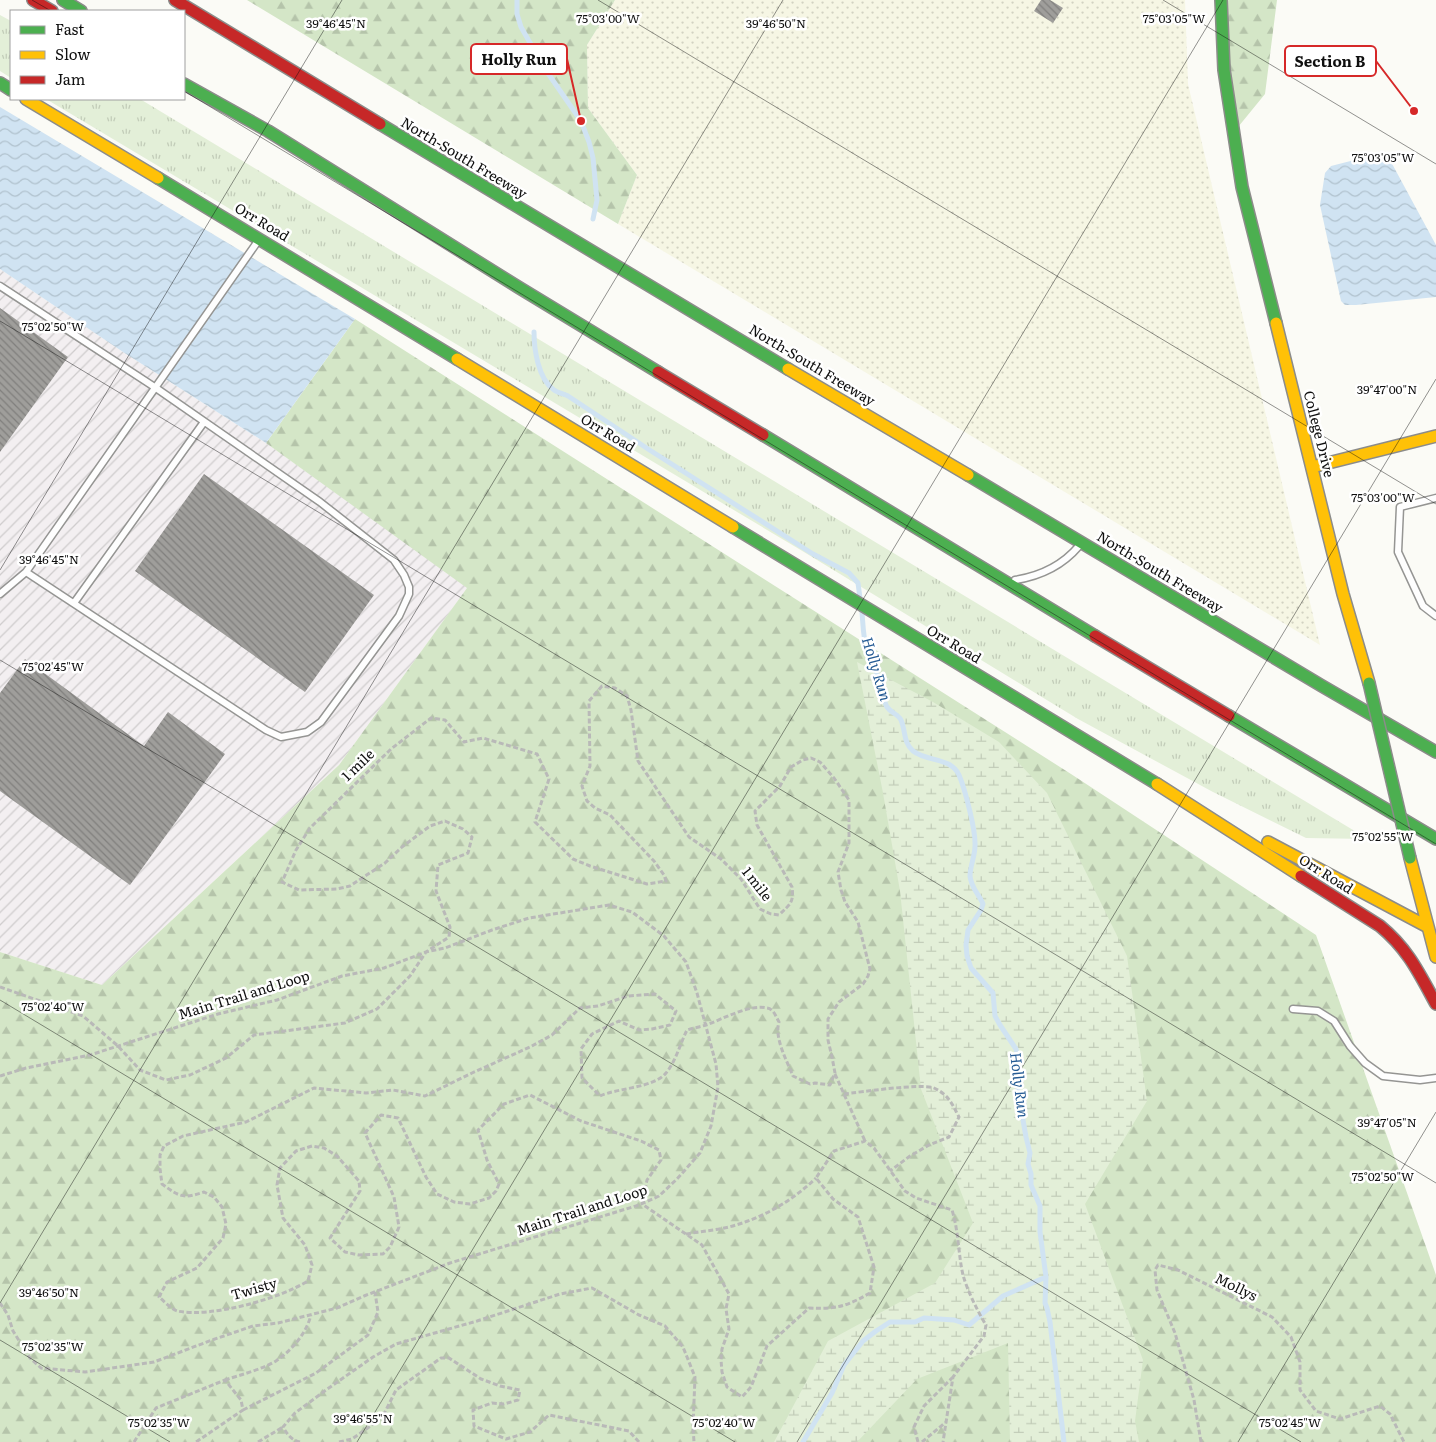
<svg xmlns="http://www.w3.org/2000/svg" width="1436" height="1442" font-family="Literata,serif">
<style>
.industrial{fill:url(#industrial-furrows)}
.farmland{fill:url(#farmland-dots)}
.grass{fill:url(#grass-tufts)}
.forest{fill:url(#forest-firs)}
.wetland{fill:url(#wetland-marsh)}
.water{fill:url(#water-waves)}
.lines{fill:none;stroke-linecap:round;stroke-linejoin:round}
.stream{stroke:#d0e3f2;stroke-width:5}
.building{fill:url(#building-back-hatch)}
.lane-casing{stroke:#959593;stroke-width:9}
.fast-casing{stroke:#8c8c8a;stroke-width:14}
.slow-casing{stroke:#8c8c8a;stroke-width:14}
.jam-casing{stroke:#8c8c8a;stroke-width:14}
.path{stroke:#b9b9b8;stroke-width:3;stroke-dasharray:5 2.5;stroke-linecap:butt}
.lane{stroke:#fefefe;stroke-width:6}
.fast{stroke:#4caf50;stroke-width:11}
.slow{stroke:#ffc107;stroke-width:11}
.jam{stroke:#c62828;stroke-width:11}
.fast-bridge-casing{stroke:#8c8c8a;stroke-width:14;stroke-linecap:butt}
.fast-bridge{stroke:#4caf50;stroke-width:11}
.ticks{fill:none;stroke:#0f0f0f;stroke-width:1;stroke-opacity:0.45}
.labels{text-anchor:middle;stroke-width:5;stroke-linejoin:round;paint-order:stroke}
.street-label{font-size:14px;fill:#0f0f0f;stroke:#fff}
.water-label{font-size:15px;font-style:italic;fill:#255b94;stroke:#fff}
.ticks-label{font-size:12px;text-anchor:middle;fill:#0f0f0f;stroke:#fff;stroke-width:5;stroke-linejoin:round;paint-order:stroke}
.leader{fill:none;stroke:#d62828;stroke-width:2}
.callout-dot{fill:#d62828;stroke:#fff;stroke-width:2}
.callout{fill:#fff;stroke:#d62828;stroke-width:2}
.callout-label{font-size:15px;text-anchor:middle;font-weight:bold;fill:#0f0f0f}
</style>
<defs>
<pattern id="industrial-furrows" width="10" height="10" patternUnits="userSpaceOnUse" patternTransform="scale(1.25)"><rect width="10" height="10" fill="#f3eff1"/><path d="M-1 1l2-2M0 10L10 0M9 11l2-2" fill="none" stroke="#cfcccd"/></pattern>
<pattern id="farmland-dots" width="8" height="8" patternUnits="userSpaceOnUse" patternTransform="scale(1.25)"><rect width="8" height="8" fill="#f6f6e4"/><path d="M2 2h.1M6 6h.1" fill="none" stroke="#d2d2c2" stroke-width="1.8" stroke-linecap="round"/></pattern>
<pattern id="grass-tufts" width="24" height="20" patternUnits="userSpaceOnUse" patternTransform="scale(1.25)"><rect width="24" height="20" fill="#e3efd8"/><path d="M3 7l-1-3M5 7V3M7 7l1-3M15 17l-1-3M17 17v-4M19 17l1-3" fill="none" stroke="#c2ccb8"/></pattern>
<pattern id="forest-firs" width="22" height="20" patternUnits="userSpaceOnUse" patternTransform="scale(1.25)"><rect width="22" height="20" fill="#d4e6c7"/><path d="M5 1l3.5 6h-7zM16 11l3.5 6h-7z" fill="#b5c4aa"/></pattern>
<pattern id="wetland-marsh" width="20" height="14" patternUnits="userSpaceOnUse" patternTransform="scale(1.25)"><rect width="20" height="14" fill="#e3efd8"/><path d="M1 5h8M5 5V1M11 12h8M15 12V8" fill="none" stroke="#c2ccb8"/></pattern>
<pattern id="water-waves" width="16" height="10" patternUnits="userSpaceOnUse" patternTransform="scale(1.25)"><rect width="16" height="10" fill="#d0e3f2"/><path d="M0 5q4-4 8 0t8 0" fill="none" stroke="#b1c2ce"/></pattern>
<pattern id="building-back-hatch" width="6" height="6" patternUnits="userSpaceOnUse" patternTransform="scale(1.25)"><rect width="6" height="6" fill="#9f9e9b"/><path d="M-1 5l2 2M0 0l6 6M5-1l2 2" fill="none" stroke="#807f7d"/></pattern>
</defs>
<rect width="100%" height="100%" fill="#fbfbf6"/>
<path class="industrial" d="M0 269 123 352 266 443 468 587 339 765 102 985 0 952Z"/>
<path class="farmland" d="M615 0H1185L1188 84 1320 645 618 224 637 175 588 108 587 45Z"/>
<path class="grass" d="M0 15 11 21V78L0 71Z
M46 99H140L1368 839 1306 838 1213 792 1078 719 799 549Z"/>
<path class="forest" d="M247 0H615L587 45 588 108 637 175 618 224Z
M1221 0H1277L1265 94 1234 132Z
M355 319 1071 774 1316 935 1436 1275V1442H0V952L102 985 339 765 467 588 266 443Z"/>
<path class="wetland" d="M857 662 933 702 999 742 1047 793 1127 956 1147 1101 1085 1204 1143 1360 1135 1421 1139 1442H1010L1008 1343 917 1379 857 1442H774L828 1341 935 1283 973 1223 921 1089 900 891 883 793Z"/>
<path class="water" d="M0 107 355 319 266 443 123 352 0 269Z
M1378 154 1385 155 1390 160 1436 245V297L1356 305H1345L1341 301 1320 205 1325 173 1331 166Z"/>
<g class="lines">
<path class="stream" d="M517 0V14L521 27 545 69 581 121 589 142 593 158 597 200 593 219
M534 332C534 349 538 379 554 390 558 393 564 394 568 396L648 449 813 554 849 573 858 583 860 598
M862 612C863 624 863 638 867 650 871 661 876 671 880 682 883 690 883 700 887 707 891 713 898 714 901 720 906 732 903 742 913 751 927 762 951 757 959 775 965 789 976 831 975 846 975 856 970 866 970 876 971 888 979 894 983 904L981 910 968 930 966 945 967 956 971 968 993 993 995 1016 1000 1025 1016 1049 1019 1062 1020 1077 1017 1093 1024 1102 1023 1120 1026 1137 1030 1153 1028 1164 1031 1174V1185L1040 1206V1232L1046 1277 1045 1303 1047 1308 1050 1322 1064 1442
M803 1442 832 1393 844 1365 863 1341 876 1331 890 1322H915L924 1318 954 1320 969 1325 1003 1296 1046 1277"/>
</g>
<path class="building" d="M1041 0H1050L1063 8 1053 23 1034 11Z
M0 308 68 357 0 452Z
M204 474 374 595 305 692 135 571Z
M25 659 144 746 168 712 225 754 130 885 0 791V693Z"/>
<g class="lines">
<g class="lane-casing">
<path id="lane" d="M0 286 156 388 320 502 394 560 404 575 409 587V594L399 616 321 722 307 732 281 737 266 730 26 572
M1436 498 1400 507 1398 552 1423 606 1436 616
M1015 580C1041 576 1062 566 1079 546
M0 594 26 572 258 241
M74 603 204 422
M1293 1009 1318 1011 1334 1021 1350 1046 1365 1063 1383 1076 1420 1080 1436 1078"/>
</g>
<g class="fast-casing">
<path id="fast" d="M63 0 81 11
M1221 0 1224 70 1242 187 1276 323
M0 83 11 90
M184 84 268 131 518 287 658 372
M380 124 788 369
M158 178 457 359
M763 435 1095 636
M968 475 1322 686 1436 752
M733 527 1157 784
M1229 716 1436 839"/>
</g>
<g class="slow-casing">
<path id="slow" d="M26 99 158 178
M1276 323 1343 594 1369 683
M457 359 733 527
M788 369 968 475
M1312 467 1436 436
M1157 784 1301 876
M1268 842 1428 927
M1410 858 1436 957"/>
</g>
<g class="jam-casing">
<path id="jam" d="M33 0 52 11
M175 0 380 124
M658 372 763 435
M1095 636 1229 716
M1301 876 1380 926C1408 949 1419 973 1436 1004"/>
</g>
<path class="path" d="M0 987 83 1016 118 1046 140 1070 166 1080 190 1075 226 1058 254 1035 345 1023 377 1009 410 976 426 952 449 937 450 927 436 891 438 865 468 853 472 837 463 829 445 821 430 826 402 847 385 863 350 886 337 889 299 890 282 882 296 850 310 828 391 749 431 718 445 720 464 742 483 738 537 754 549 779 535 822 573 859 590 866 647 884 666 881 664 875 654 861 610 815 595 808 587 801 582 786 590 766 589 701 602 686 615 688 627 696 631 710 638 761 689 837 721 859 741 879 760 909 771 914 779 915C790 904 794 903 792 887L757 825 755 811 780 786 791 767 803 760 811 758 820 762 834 778 849 800V843L838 872 841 890 845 902 858 922 870 969 868 976 863 984 839 1002 828 1019V1040L832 1057 835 1073 830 1085 815 1083 810 1084 793 1076C787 1061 774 1038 779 1022 776 1017 774 1009 767 1008 749 1004 723 1019 706 1025 700 1027 693 1028 687 1030 680 1044 676 1061 666 1073 654 1088 617 1088 600 1096L582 1078 581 1049 592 1034 619 1021 639 1030 652 1029 670 1025 676 1011 655 994 628 996 598 1006 580 1008 552 1035 530 1047 472 1073 425 1096 393 1090 366 1093 314 1088 246 1122 183 1136 164 1146 160 1155V1169L162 1184C180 1197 183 1199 204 1192L214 1197 222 1207 226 1224 223 1238 197 1268 167 1282 159 1297C164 1301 171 1309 177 1311 211 1318 279 1299 308 1281L312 1265 305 1245 283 1218 277 1185 280 1168 296 1151 312 1146 324 1148 337 1156 359 1181 360 1191 330 1238 345 1252 359 1255 383 1254 390 1247 399 1227 394 1197 365 1133 381 1115 398 1118 426 1177 437 1194 454 1202 470 1204 489 1198 496 1191 499 1184 487 1160 478 1130 504 1104 530 1095 581 1121 641 1141 659 1150 661 1160 647 1180 642 1204 702 1245 729 1294 726 1309 729 1329 722 1349 721 1360 722 1372 727 1387 742 1397 751 1387 767 1346 809 1308C837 1309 845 1307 870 1293L874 1267 858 1217 833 1199 816 1178 834 1151 865 1141 874 1148 905 1191 916 1198 952 1210C959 1233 958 1253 963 1275 967 1290 978 1312 986 1325L984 1336 953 1377 943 1442
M835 1074 865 1141
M0 1076 26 1068 90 1055 218 1014 277 1000 342 976 384 968 426 952 445 948 492 930 529 918 609 905 632 912 664 936 686 962 697 993 716 1064 718 1087 711 1126 700 1153 677 1179 659 1196 639 1205 450 1263 364 1296 337 1308 278 1323 253 1326 212 1340 154 1362 85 1372 41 1368 30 1358 13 1331 8 1315 0 1303
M844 1094C860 1092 923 1083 934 1088 949 1095 952 1104 959 1117L949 1137 929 1145 910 1156 890 1171
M686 1234C703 1231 720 1230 736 1225 766 1216 793 1200 816 1178
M225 1380C240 1375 263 1369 276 1361 292 1350 306 1334 311 1315
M243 1410 316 1373 368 1335 378 1312 375 1292
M134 1442 156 1408 225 1380 241 1400 243 1410 196 1442
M258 1442 283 1427
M300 1442C291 1440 287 1434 283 1427L295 1413 326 1390 373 1357 396 1344 477 1321 560 1294 592 1288 639 1315 665 1326 683 1347 695 1377 693 1427 694 1442
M339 1442 352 1439 372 1425 384 1414 396 1390 441 1358H449L481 1379 500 1386 520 1390 518 1400 504 1404 492 1403 473 1410 474 1426 506 1439 530 1432 549 1415 629 1431 639 1442
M918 1442 914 1427 924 1406 953 1377
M922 1442 946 1422
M1201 1442 1194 1400 1175 1333 1157 1290 1155 1270 1158 1265 1178 1270 1272 1317 1291 1337 1300 1362V1390L1316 1411 1340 1419 1380 1406 1390 1414 1404 1442"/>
<use href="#lane" class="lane"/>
<use href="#fast" class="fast"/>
<use href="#slow" class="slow"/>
<use href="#jam" class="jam"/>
<g class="fast-bridge-casing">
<path id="fast-bridge" d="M1369 683 1410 858"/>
</g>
<use href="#fast-bridge" class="fast-bridge"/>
</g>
<path class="ticks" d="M32 0 51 11M598 0 1436 504M1163 0 1436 164M184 91 1436 844M0 321 1436 1183M0 570 342 0M0 660 1301 1442M0 1000 735 1442M0 1303 783 0M0 1340 170 1442M357 1442 1223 0M797 1442 1436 379M1238 1442 1436 1112"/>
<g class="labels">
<g class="street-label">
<text transform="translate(464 158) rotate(31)" y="5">North-South Freeway</text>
<text transform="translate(262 222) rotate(31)" y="5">Orr Road</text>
<text transform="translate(812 365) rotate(31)" y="5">North-South Freeway</text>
<text transform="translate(608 433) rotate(31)" y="5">Orr Road</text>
<text transform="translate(1319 434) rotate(76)" y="5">College Drive</text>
<text transform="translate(1160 572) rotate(31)" y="5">North-South Freeway</text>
<text transform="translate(954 644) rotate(31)" y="5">Orr Road</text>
<text transform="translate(358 765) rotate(-44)" y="5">1 mile</text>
<text transform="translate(1326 874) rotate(32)" y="5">Orr Road</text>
<text transform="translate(757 884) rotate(52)" y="5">1 mile</text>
<text transform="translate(244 995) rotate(-17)" y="5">Main Trail and Loop</text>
<text transform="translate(582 1210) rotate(-18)" y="5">Main Trail and Loop</text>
<text transform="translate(1236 1287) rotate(26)" y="5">Mollys</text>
<text transform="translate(254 1289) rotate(-16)" y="5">Twisty</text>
</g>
<g class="water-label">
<text transform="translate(876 669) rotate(73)" y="5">Holly Run</text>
<text transform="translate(1019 1085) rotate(83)" y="5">Holly Run</text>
</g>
</g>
<g class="ticks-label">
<text x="608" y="23">75°03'00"W</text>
<text x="1174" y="23">75°03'05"W</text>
<text x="336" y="28">39°46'45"N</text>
<text x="776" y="28">39°46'50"N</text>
<text x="1383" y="162">75°03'05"W</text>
<text x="53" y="331">75°02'50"W</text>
<text x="1387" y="394">39°47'00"N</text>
<text x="1383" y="502">75°03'00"W</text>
<text x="49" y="564">39°46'45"N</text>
<text x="53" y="671">75°02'45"W</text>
<text x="1383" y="841">75°02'55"W</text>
<text x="53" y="1011">75°02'40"W</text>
<text x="1387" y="1127">39°47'05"N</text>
<text x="1383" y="1181">75°02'50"W</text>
<text x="49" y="1297">39°46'50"N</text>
<text x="53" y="1351">75°02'35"W</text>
<text x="363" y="1423">39°46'55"N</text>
<text x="159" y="1427">75°02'35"W</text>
<text x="724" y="1427">75°02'40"W</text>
<text x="1290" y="1427">75°02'45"W</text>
</g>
<path class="leader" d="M581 121L567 59M1414 111L1376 61"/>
<g class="callout-dot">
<circle cx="581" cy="121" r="5"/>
<circle cx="1414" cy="111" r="5"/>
</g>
<g class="callout">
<rect x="471" y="44" width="96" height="30" rx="5"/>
<rect x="1285" y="46" width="91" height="30" rx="5"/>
</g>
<g class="callout-label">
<text x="519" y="65">Holly Run</text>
<text x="1330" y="67">Section B</text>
</g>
<rect x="10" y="10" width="175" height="90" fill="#ffffff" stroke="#9f9f9f"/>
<rect x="20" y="26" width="25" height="8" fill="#4caf50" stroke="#9f9f9f"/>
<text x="55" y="35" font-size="15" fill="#0f0f0f">Fast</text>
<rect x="20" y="51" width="25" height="8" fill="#ffc107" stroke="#9f9f9f"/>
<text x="55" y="60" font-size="15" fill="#0f0f0f">Slow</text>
<rect x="20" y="76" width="25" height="8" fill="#c62828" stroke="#9f9f9f"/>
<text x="55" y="85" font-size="15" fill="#0f0f0f">Jam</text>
</svg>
